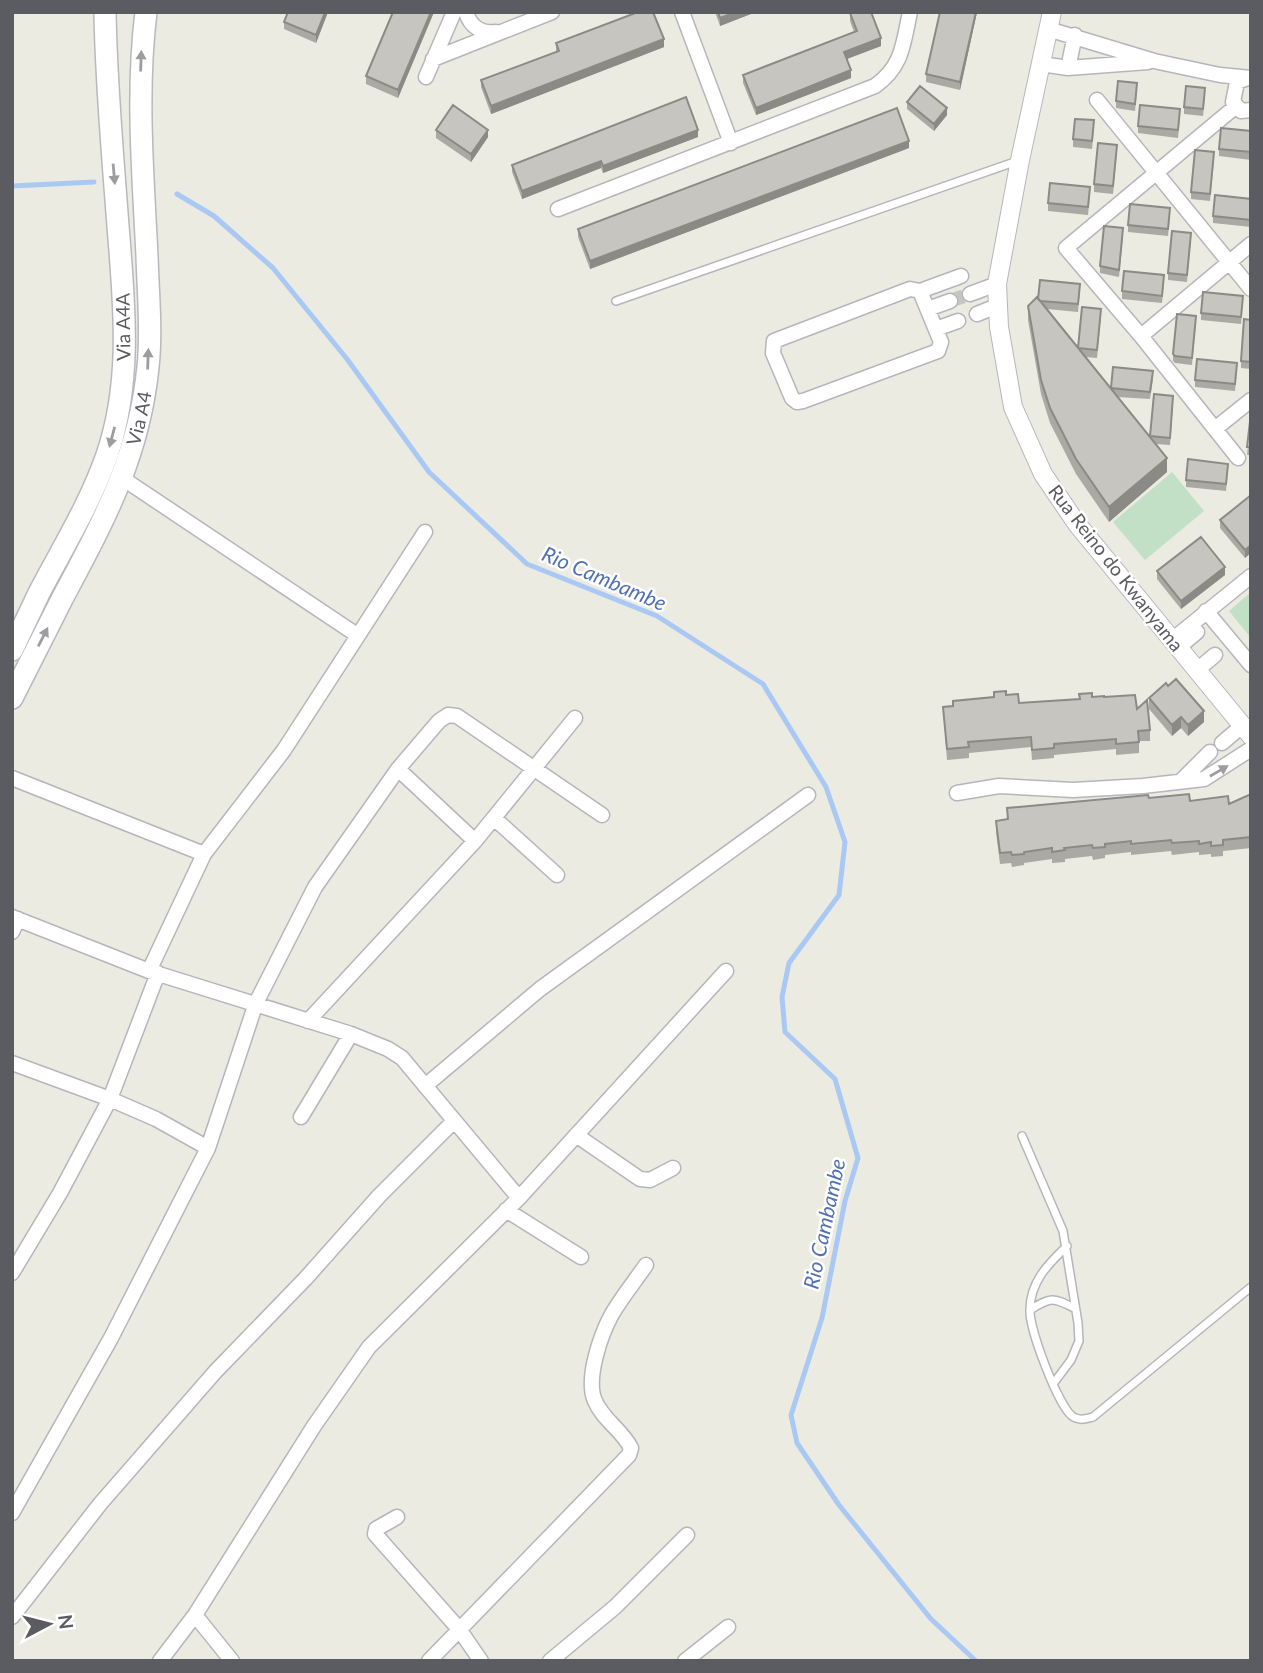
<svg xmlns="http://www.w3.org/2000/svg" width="1263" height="1673" font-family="Lato,sans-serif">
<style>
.green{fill:#c1e0c6}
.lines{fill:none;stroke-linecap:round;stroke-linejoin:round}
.stream{stroke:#aac8f4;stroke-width:5}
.minor-tunnel{stroke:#c7c7c2;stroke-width:14;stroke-dasharray:14 7;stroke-linecap:butt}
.service-casing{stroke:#b5b6bb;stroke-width:10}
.minor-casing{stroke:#b5b6bb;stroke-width:17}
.tertiary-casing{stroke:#b5b6bb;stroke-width:20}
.secondary-casing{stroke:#b8b9bf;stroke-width:24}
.service{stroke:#fff;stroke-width:7}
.minor{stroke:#fff;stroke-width:14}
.tertiary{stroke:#fff;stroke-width:18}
.secondary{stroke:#fff;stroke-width:21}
.wall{fill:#aba9a4}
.shaded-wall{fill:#8b8a86}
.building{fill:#c7c5bf;stroke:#8b8a86;stroke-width:2}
.oneway{fill:#9d9da0}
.labels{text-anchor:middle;stroke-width:5;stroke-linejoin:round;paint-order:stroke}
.street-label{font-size:19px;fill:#5b5c61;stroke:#fff}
.water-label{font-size:21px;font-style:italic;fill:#5071b3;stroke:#fff}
</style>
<rect width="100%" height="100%" fill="#ebebe2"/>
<path class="green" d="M1172 472 1204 511 1145 560 1113 522Z
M1251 592V638L1229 611Z"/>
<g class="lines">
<path class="stream" d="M12 186 94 182
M177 194 214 216 273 268 347 359 429 472 527 564 657 616 763 684 826 787 845 842 839 895 789 963 782 997 785 1032 835 1079 858 1158 845 1201 822 1318 791 1415 797 1443 839 1505 931 1619 976 1661"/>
<path class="minor-tunnel" d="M950 301 970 294"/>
<g class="service-casing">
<path id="service" d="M616 301 1020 160
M1022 1136 1063 1231 1078 1323 1079 1341 1071 1360 1053 1384
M1067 1246C1048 1264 1030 1282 1030 1310 1029 1329 1058 1405 1072 1416 1079 1421 1085 1419 1093 1417L1251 1287
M1030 1310C1050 1297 1053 1297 1074 1308"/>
</g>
<g class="minor-casing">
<path id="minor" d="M466 12C470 26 481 34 496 32
M682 12 731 143
M1048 29 1154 61 1220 75 1251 78
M433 59 552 12
M1041 64 1068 68 1148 62
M1068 68 1075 35
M426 77 454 12
M1248 78 1237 82 1233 102 1241 111 1251 110
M1097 100 1251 289
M1235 107 1066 248 1141 336 1238 458
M558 209 875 86C903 66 903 44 910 12
M910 289 920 291 941 342 938 351 803 401 797 402 792 398 773 353 774 341Z
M920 291 961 276
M970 294 997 284
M928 309 950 301
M977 314 997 306
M936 329 958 321
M1141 336 1251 244
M1216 428 1251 400
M122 478 357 635
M1206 611 1251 665
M1172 640 1251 576
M1178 648 1197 632
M1197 670 1215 655
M1222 743 1242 726
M398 769 475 841
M12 778 204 854
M1182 780 1210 752
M957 793 999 786 1073 790 1143 786 1204 779 1251 749
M494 818 557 875
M12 917 149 971 351 1034 388 1049 402 1058 519 1198
M12 932 18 919
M149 971 204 854 284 750 425 532
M308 1021 475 841 575 718
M12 1063 110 1099 156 1119 208 1148
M425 1086 540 989 808 795
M301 1117 351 1034
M576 1135 640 1179 650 1180 673 1168
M506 1210 581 1257
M12 1273 60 1193 110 1099 158 973
M12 1513 111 1338 208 1148 256 1003 315 887 398 769 439 721 448 715 457 716 602 815
M397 1517 376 1529 375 1534 459 1629 481 1661
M195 1615 232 1661
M12 1617 100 1504 215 1372 306 1278 379 1196 454 1121
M160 1661 195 1615 314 1426 369 1347 519 1198 726 971
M429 1661 629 1455 631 1448C622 1430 603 1420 595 1401 585 1379 601 1334 612 1314 622 1297 635 1281 646 1265
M550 1661 615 1607 687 1535
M685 1661 728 1627"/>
</g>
<g class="tertiary-casing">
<path id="tertiary" d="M1052 12 1020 160 997 284 999 327 1013 407 1043 474 1077 524 1251 736"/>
</g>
<g class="secondary-casing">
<g id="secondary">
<path d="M12 650C21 631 30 612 39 593 63 547 90 504 107 455 134 376 123 294 117 213 112 146 106 80 105 12"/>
<path id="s1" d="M12 698C29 665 45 632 62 599 104 520 139 457 148 367 152 331 148 292 147 256 143 174 136 93 146 12"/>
</g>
</g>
<use href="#service" class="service"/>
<use href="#minor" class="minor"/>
<use href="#tertiary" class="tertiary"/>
<use href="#secondary" class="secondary"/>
</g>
<path class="wall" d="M328 12 316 43 284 29V22Z
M393 12H434L398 98 366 84V76Z
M715 12H756L720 26Z
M940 12H977L960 90 926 82V74Z
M850 13 881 46 847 59 851 78 756 115 743 83V75L854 32 850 21Z
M556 43 664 47 491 114 481 87V80L556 52Z
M1137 91 1135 111 1116 108V101Z
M1205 96 1203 116 1184 114V107Z
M907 102 947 115 934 131 907 109Z
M1180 117 1178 138 1138 133V126Z
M1094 128 1092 149 1073 147V139Z
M436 130 488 137 471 162 436 138Z
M1251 131V160L1219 156V149Z
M698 137 603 173 601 168 522 199 512 172V165Z
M909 148 590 269 578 237V229Z
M1117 152 1113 194 1094 192V184Z
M1214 160 1210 201 1191 199V192Z
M1090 194 1088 215 1048 211V203Z
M1251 199V227L1213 223V216Z
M1170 216 1168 236 1128 232V225Z
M1123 236 1119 277 1100 273V266Z
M1191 240 1187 282 1168 280V273Z
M1164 283 1162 303 1122 299V291Z
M1080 291 1078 312 1047 309 1078 348 1101 316 1097 358 1085 357 1111 388 1153 379 1150 399 1117 397 1150 437 1154 394 1173 404 1170 445 1156 444 1167 472 1109 522 1076 474 1050 423 1041 394 1028 320V306L1038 299Z
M1243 304 1241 324 1201 320V313Z
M1251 320V369L1241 368V361Z
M1196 324 1192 365 1175 363 1173 361V354Z
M1237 371 1235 391 1195 387V380Z
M1251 413V455H1247Z
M1228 471 1226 491 1186 487V480Z
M1251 495 1245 558 1220 528V520Z
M1157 571 1225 575 1181 609 1157 579Z
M994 692 1006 695 1019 703 1079 699 1092 697H1104L1137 709 1150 730V741H1139V753L1116 755V749L1054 755V758L1032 760 1031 747 969 753V758L947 760 943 707 953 706 994 697Z
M1149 698 1204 722 1188 736 1181 728 1172 736 1149 709Z
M1251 794V848L1223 851V856L1211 857V854L1199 855V852L1172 855 1171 851 1131 855V852L1105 855V858L1093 860 1092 856 1065 859V862L1052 863V859L1024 863V865L1012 867 1011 863 1000 864 996 832V821L1007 819V808L1149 798 1190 801 1229 804Z"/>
<path class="shaded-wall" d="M325 12H328L316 43V35Z
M431 12H434L398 98V90Z
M736 12H756L720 26V18Z
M976 12H977L960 90V82Z
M881 38V46L844 60V52Z
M664 39V47L491 114V106Z
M851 70V78L756 115V108Z
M947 108V115L934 131V124Z
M488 130V137L471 162V154Z
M698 130V137L603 173V166Z
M909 141V148L590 269V261Z
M601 161V168L522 199V191Z
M1167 458V472L1109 522V507Z
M1251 545V553L1245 558V550Z
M1225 567V575L1181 609V601Z
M1204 711V722L1188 736V725Z
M1181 717V728L1172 736V725Z"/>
<path class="building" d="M288 12H325L316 35 284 22Z
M393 12H431L398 90 366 76Z
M638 12H653L664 39 491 106 481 80 559 51 556 43Z
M718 12H736L720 18Z
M853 12H871L881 38 844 52 851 70 756 108 743 75 857 31 850 13Z
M940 12H976L960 82 926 74Z
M1118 81 1137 83 1135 104 1116 101Z
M920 86 947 108 934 124 907 102Z
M1186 86 1205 88 1203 109 1184 107Z
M686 97 698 130 603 166 601 161 522 191 512 165Z
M453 105 488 130 471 154 436 130Z
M1140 105 1180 109 1178 130 1138 126Z
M897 108 909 141 590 261 578 229Z
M1075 119 1094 120 1092 141 1073 139Z
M1221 128 1251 131V152L1219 149Z
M1098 143 1117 145 1113 186 1094 184Z
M1195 150 1214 152 1210 194 1191 192Z
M1050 183 1090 187 1088 207 1048 203Z
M1215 195 1251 199V220L1213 216Z
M1130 204 1170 208 1168 229 1128 225Z
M1104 226 1123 228 1119 270 1100 266Z
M1172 231 1191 233 1187 275 1168 273Z
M1124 271 1164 275 1162 296 1122 291Z
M1040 280 1080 284 1078 304 1040 301 1038 299Z
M1203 292 1243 296 1241 317 1201 313Z
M1037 297 1167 458 1109 507 1076 459 1050 408 1041 380 1028 306Z
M1082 307 1101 309 1097 350 1078 348Z
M1177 314 1196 316 1192 358 1175 356 1173 354Z
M1244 319 1251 320V362L1241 361Z
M1197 359 1237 363 1235 384 1195 380Z
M1113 367 1153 371 1150 392 1111 388Z
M1154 394 1173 396 1170 438 1150 436Z
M1251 413V447H1247Z
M1188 459 1228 464 1226 484 1186 480Z
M1251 495V545L1245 550 1220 520Z
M1201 537 1225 567 1181 601 1157 571Z
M1176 679 1204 711 1188 725 1181 717 1172 725 1149 698 1166 683 1168 686Z
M1006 691V695L1018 694 1019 703 1080 699 1079 694 1092 693V697L1104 696V697L1135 695 1137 709 1147 700 1150 730 1138 731 1139 742 1116 744V739L1054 744V748L1032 750 1031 737 968 742 969 747 947 749 943 707 953 706V701L994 697V692Z
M1189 794 1190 801 1228 796 1229 804 1251 794V837L1223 840V845L1211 846V842L1199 844V841L1172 843 1171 840 1131 844V841L1105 844V847L1093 848 1092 845 1064 848 1065 850 1052 852V848L1024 852V854L1012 855 1011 852 1000 853 996 821 1008 819 1007 808 1148 795 1149 798Z"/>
<defs><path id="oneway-solid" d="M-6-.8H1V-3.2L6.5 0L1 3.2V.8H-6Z" transform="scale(1.75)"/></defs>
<g class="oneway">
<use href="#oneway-solid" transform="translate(141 61) rotate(-88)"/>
<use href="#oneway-solid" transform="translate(114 174) rotate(85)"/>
<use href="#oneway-solid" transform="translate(148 359) rotate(-88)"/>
<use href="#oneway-solid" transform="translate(112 437) rotate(105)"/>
<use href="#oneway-solid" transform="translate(43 637) rotate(-63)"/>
<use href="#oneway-solid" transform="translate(1219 771) rotate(-30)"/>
</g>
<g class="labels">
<g class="street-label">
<text transform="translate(123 327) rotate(-91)" y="7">Via A4A</text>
<text dy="7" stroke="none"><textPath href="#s1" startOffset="308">Via A4</textPath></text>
<text transform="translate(1116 568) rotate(52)" y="7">Rua Reino do Kwanyama</text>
</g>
<g class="water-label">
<text transform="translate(604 579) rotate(23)" y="7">Rio Cambambe</text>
<text transform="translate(825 1224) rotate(-78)" y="7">Rio Cambambe</text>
</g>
</g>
<rect width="1263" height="1673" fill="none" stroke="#5b5c61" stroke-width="28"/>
<g transform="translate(49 1624) rotate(83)" stroke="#ffffff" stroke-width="5" paint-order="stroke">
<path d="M0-5L12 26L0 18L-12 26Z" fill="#5b5c61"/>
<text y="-10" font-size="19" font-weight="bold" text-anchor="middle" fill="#5b5c61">N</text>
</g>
</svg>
